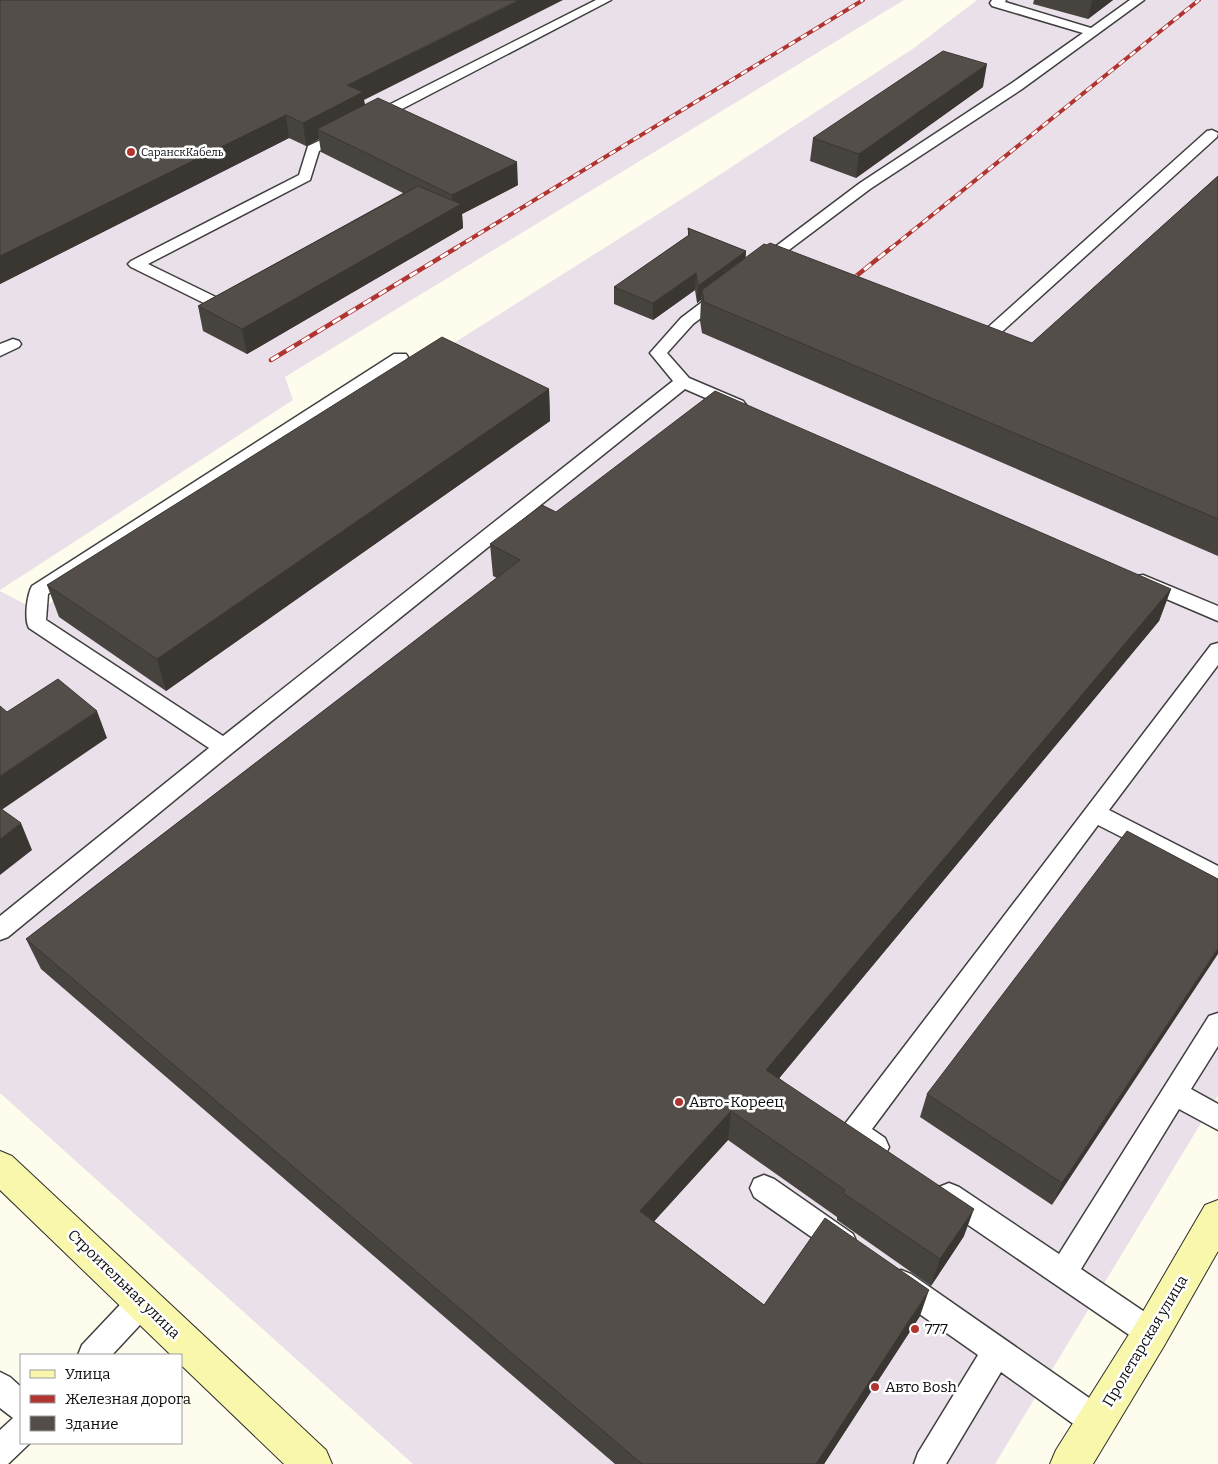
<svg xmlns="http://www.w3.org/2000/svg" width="1218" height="1464" font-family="Bitter,serif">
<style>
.industrial{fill:#eae0ea}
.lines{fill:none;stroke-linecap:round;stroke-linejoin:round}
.lane-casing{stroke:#3f3f3f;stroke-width:3}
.secondary-casing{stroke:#2e2e2e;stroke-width:2}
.lane{fill:#fff;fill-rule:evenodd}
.secondary{fill:#f9f7ac;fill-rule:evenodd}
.rail-far1-casing{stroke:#b0342f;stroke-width:4}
.rail-casing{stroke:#b0342f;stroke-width:4.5}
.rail-far1{stroke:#fff;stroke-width:2.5;stroke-dasharray:7;stroke-linecap:butt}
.rail{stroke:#fff;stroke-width:3;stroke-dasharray:9;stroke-linecap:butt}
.wall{fill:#47433f}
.shaded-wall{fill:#3a3733}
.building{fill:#534e49;stroke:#3a3733}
.poi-dot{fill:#b0342f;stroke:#fff;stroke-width:2}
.labels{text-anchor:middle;stroke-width:5;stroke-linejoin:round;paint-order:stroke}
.far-poi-label{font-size:11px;fill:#0c0c0c;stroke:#fff;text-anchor:start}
.near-poi-label{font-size:15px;fill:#0c0c0c;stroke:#fff;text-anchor:start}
.near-street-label{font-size:15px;fill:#0c0c0c;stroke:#fff}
</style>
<rect width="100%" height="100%" fill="#fefcec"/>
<path class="industrial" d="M0 0H904L285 377 293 400 0 590Z
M977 0H1218V1095L995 1464H413L0 1093V591L38 611 438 353 696 190 914 48Z"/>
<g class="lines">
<g class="lane-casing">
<path id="lane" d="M596 0H611L377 122H367L365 119 367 116Z
M992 0H1006L1005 2 1091 28 1130 0H1144L1022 89 870 189 765 268H755L752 265 755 262 860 183 1012 83 1083 33 992 6 990 3Z
M345 129 352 133 350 136 319 151 310 180 148 264 230 304 232 307 230 310H218L131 267 128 264 131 261 299 175 308 146Z
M1212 130 1218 133 1217 137 994 339 988 341 963 335 961 332 963 329 969 327 985 330 1207 131Z
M724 288 730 290 732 293 730 296 693 324 667 353 689 378 743 401 746 405 743 409 737 410 731 409 685 389 232 753 8 937 0 940V916L209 748 29 628C24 619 27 595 32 586L394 354H406L408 357 406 360 48 594 46 620 223 736 673 381 650 353 681 318 718 290Z
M13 339 19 341 21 344 19 347 0 356V344Z
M1143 575 1218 606V621L1136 586 1133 581 1136 576Z
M1218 643V665L1109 810 1218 866V886L1098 825 872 1129 885 1138 889 1147 885 1156 876 1159C862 1154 847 1145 841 1132L845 1124 1211 645Z
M1218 1013V1046L1191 1089 1218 1104V1130L1179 1109 1081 1269 1161 1323 1165 1333 1161 1343 1151 1347 1141 1343 939 1205 935 1196 939 1187 949 1183 959 1187 1059 1254 1209 1016Z
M764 1175 774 1179 853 1234 857 1243 853 1252 843 1256 833 1252 754 1197 750 1188 754 1179Z
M901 1270 911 1274 1108 1411 1112 1422 1108 1433 1097 1437 1086 1433 1001 1372 946 1464H914L918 1453 978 1355 891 1294 887 1284 891 1274Z
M142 1288 152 1292 156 1302 152 1312 112 1355H78L82 1345 132 1292Z
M0 1372 10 1377 21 1387V1443H30L8 1464H0V1430L13 1418 0 1408Z"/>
</g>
<g class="secondary-casing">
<path id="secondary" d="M0 1151 12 1156 326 1450 332 1464H284L181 1365V1355H171L0 1190Z
M1218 1200V1251L1164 1346 1093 1464H1050L1056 1450 1138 1320 1205 1205Z"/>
</g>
<use href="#lane" class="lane"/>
<use href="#secondary" class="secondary"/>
<g class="rail-far1-casing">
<path id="rail-far1" d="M454 249 863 0
M890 249 1199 0"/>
</g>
<g class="rail-casing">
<path id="rail" d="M850 281 891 248
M271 360 456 248"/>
</g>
<use href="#rail-far1" class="rail-far1"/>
<use href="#rail" class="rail"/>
</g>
<path class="wall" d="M0 0 364 100 365 105 518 185 462 214 463 228 247 354 203 331 198 306 403 193 321 152 319 139 306 146 289 138 0 284Z
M1034 0H1113L1088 19 1033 4Z
M983 87 856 178 810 161 813 138Z
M1218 176V556L702 333 700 321 701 300 697 303 695 290 653 320 614 304V287L688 236V228L746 251 745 258 1032 343Z
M549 389 550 421 166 691 59 617 47 585Z
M556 512 1171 589 1159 621 779 1078 964 1236 931 1286 837 1220V1217L728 1140 654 1221 764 1305 920 1316 824 1464H615L41 969 26 939 497 578 493 576 490 544Z
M1218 879 1052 1205 920 1117 927 1094Z"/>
<path class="shaded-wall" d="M519 0H563L364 100 366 115 317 129 319 139 306 146 303 123 347 85Z
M1092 0H1113L1088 19Z
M987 64 983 87 856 178 859 154Z
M286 115 289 138 0 284V256Z
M517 162 518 185 462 214 463 228 247 354 242 329 453 209 452 195Z
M746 251 745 268 702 290 701 300 697 303 698 286Z
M696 273 695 290 653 320V303Z
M549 389 550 421 166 691 157 659Z
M1171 589 1159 621 762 1099 766 1070Z
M97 711 107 738 0 811V776Z
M21 823 32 850 0 875V839Z
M1218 948V954L1052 1205 1062 1183Z
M731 1111 728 1140 639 1238 640 1211Z
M974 1209 964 1236 931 1286 940 1259Z
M929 1290 920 1316 824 1464H816Z"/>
<path class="building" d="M0 0H519L347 85 363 92 303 123 286 115 0 256Z
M943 51 987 64 859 154 813 138Z
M378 98 517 162 452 195 317 129Z
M1218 176V519L704 302 702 290 764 244 767 245 770 243 1032 343Z
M418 186 461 204 242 329 198 306Z
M688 228 746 251 698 286 696 273 653 303 614 287 689 235Z
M442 337 549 389 157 659 47 585Z
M715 391 1171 589 766 1070 974 1209 940 1259 843 1193 845 1190 731 1111 640 1211 764 1305 825 1218 929 1290 816 1464H642L26 939 520 560 490 544 542 505 556 512Z
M58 679 97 711 0 776V706L7 712Z
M0 808 21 823 0 839Z
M1127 831 1218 879V948L1062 1183 927 1094Z"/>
<g class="poi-dot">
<circle cx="131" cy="152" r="5"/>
<circle cx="679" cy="1102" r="5"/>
<circle cx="915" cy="1329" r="5"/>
<circle cx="875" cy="1387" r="5"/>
</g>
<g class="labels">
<g class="far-poi-label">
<text x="141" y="156">СаранскКабель</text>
</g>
<g class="near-poi-label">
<text x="689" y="1107">Авто-Кореец</text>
<text x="925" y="1334">777</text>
<text x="885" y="1392">Авто Bosh</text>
</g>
<g class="near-street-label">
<text transform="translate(124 1284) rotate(44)" y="5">Строительная улица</text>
<text transform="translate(1145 1341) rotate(-59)" y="5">Пролетарская улица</text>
</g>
</g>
<rect x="20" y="1354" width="162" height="90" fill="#ffffff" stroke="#9e9e9e"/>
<rect x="30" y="1370" width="25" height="8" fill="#f9f7ac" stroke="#9e9e9e"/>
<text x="65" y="1379" font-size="15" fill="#0c0c0c">Улица</text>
<rect x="30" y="1395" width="25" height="8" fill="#b0342f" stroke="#9e9e9e"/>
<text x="65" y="1404" font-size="15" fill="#0c0c0c">Железная дорога</text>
<rect x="30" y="1416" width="25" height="15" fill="#534e49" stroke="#9e9e9e"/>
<text x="65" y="1429" font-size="15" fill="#0c0c0c">Здание</text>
</svg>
